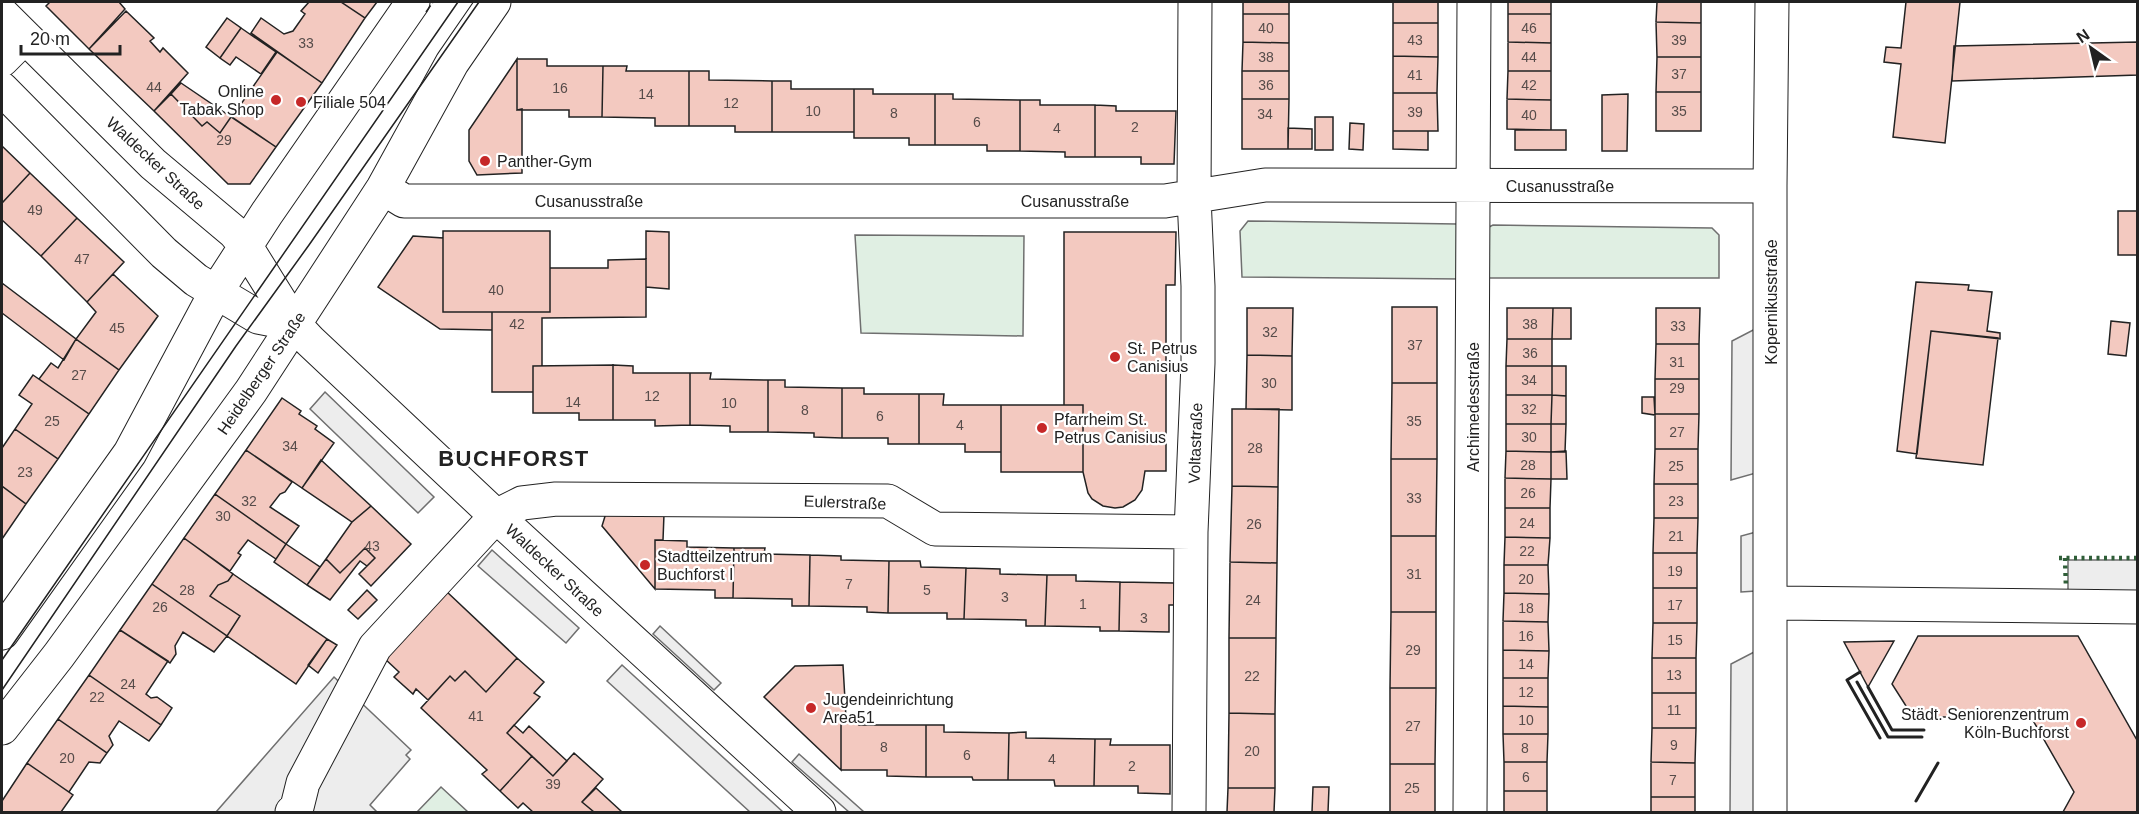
<svg xmlns="http://www.w3.org/2000/svg" width="2139" height="814" font-family="Helvetica,sans-serif">
<style>
.green{fill:#e0efe3;stroke:#6f6f6f;stroke-width:1.5}
.parking{fill:#ededed;stroke:#6f6f6f;stroke-width:1.5}
.building{fill:#f3c9c0;stroke:#222;stroke-width:1.5}
.lines{fill:none;stroke-linecap:round;stroke-linejoin:round}
.minor-casing{stroke:#222;stroke-width:35}
.minor{stroke:#fff;stroke-width:33}
.tram{stroke:#222;stroke-width:1.5}
.hedge{stroke:#2f5e38;stroke-width:4.5;stroke-dasharray:3 4.5;stroke-linecap:butt}
.fence{stroke:#222;stroke-width:1.5;stroke-dasharray:8 3;stroke-linecap:butt}
.wall{stroke:#222;stroke-width:3}
.poi-dot{fill:#c62828;stroke:#fff;stroke-width:2}
.labels{text-anchor:middle;stroke-width:4.5;stroke-linejoin:round;paint-order:stroke}
.number-label{font-size:14px;fill:#564c4a}
.poi-label{font-size:16px;fill:#222;stroke:#fff;text-anchor:start}
.street-label{font-size:16px;fill:#222;stroke:#fff}
.district-label{font-size:22px;font-weight:bold;letter-spacing:1.5px;fill:#222;stroke:#fff}
</style>
<rect width="100%" height="100%" fill="#fff"/>
<path class="green" d="M1248 221 1457 224 1462 279 1242 277 1240 231Z
M1493 225 1712 228 1719 235V278H1486L1489 227Z
M855 235 1024 236 1023 336 861 333Z
M441 787 468 812H417Z"/>
<path class="parking" d="M1757 328 1756 473 1731 480 1732 341Z
M325 392 434 497 418 513 310 409Z
M1756 532V591L1741 592V536Z
M492 550 579 628 566 643 478 566Z
M2068 560H2137V591H2068Z
M660 626 721 683 714 690 653 634Z
M1756 651V812H1730L1731 664Z
M622 665 783 812H750L607 681Z
M334 677 411 750 406 755 410 759 370 805 377 812H216Z
M799 754 864 812H849L792 762Z"/>
<path class="building" d="M50 2H119L125 9 89 49 46 6Z
M309 2H341L365 18 322 83 251 33 261 18 284 34 293 31 305 14 301 11Z
M341 2H377L365 18Z
M1243 2H1289V14H1243Z
M1393 2H1438V23H1393Z
M1508 2H1551V14H1508Z
M1657 2H1701V23L1656 22Z
M1906 2H1960L1945 143 1893 137 1901 64 1884 62 1886 47 1901 48Z
M126 11 154 38 150 41 160 52 163 48 188 73 154 111 89 49Z
M1243 14H1289V43L1243 42Z
M1508 14H1551V43L1508 42Z
M227 18 241 28 220 58 206 47Z
M1656 22 1701 23V57H1657Z
M1393 23H1438V57L1393 56Z
M241 28 276 52 261 74 236 57 230 65 220 58Z
M1243 42 1289 43V71H1242Z
M1508 42 1551 43V71H1508Z
M2138 42V75L1952 81 1954 46Z
M277 52 322 83 276 147 232 117Z
M1393 56 1438 57 1437 93H1393Z
M1657 57H1701V92H1656Z
M517 59V110L522 109V173L477 175 469 161V130Z
M517 59H547V66H603L602 117H569V110H517Z
M603 66H627L626 71H689V126H655V118L602 117Z
M689 71H709V80L772 81V132H735V126H689Z
M1242 71H1289V99H1242Z
M1508 71H1551V100L1507 99Z
M772 81H791V89H854V132H772Z
M181 83 231 117 220 133 207 122 202 126 171 94Z
M854 89H873V94H935V145H909V138H854Z
M1656 92H1701V131H1656Z
M1393 93H1437L1438 131H1393Z
M171 94 202 126 207 122 220 133 231 117 276 147 250 184H228L154 111Z
M935 94H953V99L1020 100V151H987V145H935Z
M1628 94 1627 151H1602V95Z
M1242 99H1289L1288 149H1242Z
M1507 99 1551 100V130L1507 129Z
M1020 100H1040V105H1095V157H1065V152L1020 151Z
M1095 105 1116 106V111H1176L1174 164H1141V157H1095Z
M1315 117H1333V150H1315Z
M1350 123 1364 124 1363 150 1349 149Z
M1288 128 1312 129V149H1288Z
M1515 130H1566V150H1515Z
M1393 131H1428V150L1393 149Z
M2 146 30 173 2 203Z
M30 173 77 218 41 256 2 220V203Z
M2118 211H2138V255H2118Z
M77 218 124 262 87 302 41 256Z
M443 231H550V312H443Z
M646 231 669 232V289L646 287Z
M1064 232H1176L1175 285H1166V471H1145L1142 490 1135 500 1123 507 1115 508 1103 506 1092 499 1088 493 1083 472V405H1064Z
M413 236 443 238V312H492V330L440 329 378 287Z
M646 259V317L542 318V366H533V392H492V312H550V268H608V260Z
M113 274 158 316 119 370 76 339 96 312 87 302Z
M1916 282 1969 285 1968 290 1992 292 1987 331 2000 333V339L1931 331 1917 454 1897 451Z
M2 283 76 339 64 360 2 313Z
M1392 307H1437V383H1392Z
M1247 308H1293L1292 356 1247 355Z
M1507 308H1553L1552 339H1507Z
M1553 308H1571V339H1552Z
M1656 308H1700L1699 344H1656Z
M2111 321 2130 323 2126 356 2108 354Z
M1931 331 1998 338 1983 465 1916 458Z
M76 339 119 370 89 414 39 379 51 363 58 368Z
M1507 339H1552V366H1506Z
M1656 344H1699V379H1655Z
M1247 355 1292 356V410L1246 409Z
M613 365 633 366V373H690V425L655 426V420H613Z
M613 365V420H579V413H533V366Z
M1506 366H1552V395H1506Z
M1552 366H1566V396L1552 395Z
M690 373H711L710 379 768 380V432H730V426L690 425Z
M33 375 89 414 58 459 15 429 32 404 19 395Z
M1655 379H1699V414H1655Z
M768 380H785V387L842 388V438L814 437V433L768 432Z
M1392 383H1437V459H1391Z
M842 388H864V394H919V444H888V438H842Z
M919 394H944L943 405H1001V452H965V444H919Z
M1506 395H1552L1551 424H1506Z
M1552 395 1566 396V424H1551Z
M1642 397H1654L1655 415 1642 413Z
M282 398 301 411 299 414 317 426 315 429 334 443 302 488 246 450Z
M1001 405H1083V472H1001Z
M1232 409H1279L1278 487 1232 486Z
M1655 414H1699L1698 449H1655Z
M1506 424H1551V452L1506 451Z
M1551 424H1566L1565 452H1551Z
M15 429 58 459 26 504 2 486V448Z
M1655 449H1698V484H1654Z
M246 450 292 482 285 492 280 494 270 507 299 526 286 544 215 494Z
M1506 451 1551 452V479L1505 478Z
M1566 451 1567 479H1551V452Z
M1391 459H1437L1436 536H1391Z
M321 460 371 506 352 522 302 488Z
M1505 478 1551 479 1550 508H1505Z
M1654 484H1698V518H1654Z
M2 486 26 504 2 539Z
M1232 486 1278 487 1277 563 1230 562Z
M215 494 286 544 276 559 248 540 238 553 241 555 230 571 184 538Z
M371 506 411 544 371 586 359 574 375 558 365 548 340 573 326 559 352 522Z
M1505 508H1550V538L1505 537Z
M606 513 664 514 663 540H655V589L602 526Z
M1654 518H1698L1697 553H1653Z
M1391 536H1436V612H1391Z
M1505 537 1550 538 1548 565H1504Z
M184 538 233 574 228 581 218 585 210 596 240 616 227 636 152 584Z
M655 540 687 541V547L734 548 733 598H715V590L655 589Z
M286 544 320 567 307 585 274 562Z
M365 548 375 558 367 566 360 561 330 600 307 585 326 559 340 573Z
M734 548H765L764 554 810 555 809 606H792V599L733 598Z
M1653 553H1697V588H1653Z
M810 555 841 556V560L889 561 888 613 867 612V607L809 606Z
M889 561H920L921 567 966 568 964 619H947V613H888Z
M1230 562 1277 563 1276 638H1229Z
M1504 565H1548L1549 594 1504 593Z
M966 568 1000 569V574L1047 575 1045 626H1026V620L964 619Z
M233 574 327 639 296 684 227 636 240 616 210 596 218 585 228 581Z
M1047 575H1076V581L1120 582 1119 631H1100V627L1045 626Z
M1120 582 1174 583V605H1169V632L1119 631Z
M152 584 227 636 214 652 183 632 175 646 176 654 170 663 120 630Z
M1653 588H1697V623H1653Z
M367 590 377 600 358 619 348 610Z
M446 591 517 658 486 692 465 671 455 681 450 676 428 700 416 689 413 694 394 677 399 672 384 658Z
M1504 593 1549 594 1548 622 1503 621Z
M1391 612H1436V688H1390Z
M1503 621 1548 622 1549 651 1503 650Z
M1653 623H1697L1696 658H1652Z
M120 630 168 661 146 694 151 698 157 697 172 708 161 725 89 675Z
M1918 636H2078L2138 742V812H2063L2074 792 2031 717H1913L1892 684Z
M1229 638H1276L1275 714 1229 713Z
M327 639 337 645 318 673 308 665Z
M1894 641 1868 687 1844 642Z
M1503 650 1549 651 1548 678H1503Z
M517 658 544 682 534 693 540 697 507 733 532 756 500 791 482 774 487 770 421 708 450 676 455 681 465 671 486 692Z
M1652 658H1696V693H1652Z
M843 665 846 718H841V770L764 697 795 666Z
M89 675 161 725 149 741 119 721 109 736 113 745 107 753 58 719Z
M1503 678H1548V707L1503 706Z
M1390 688H1436L1435 764H1390Z
M1652 693H1696V728H1652Z
M1503 706 1548 707V734H1503Z
M1229 713 1275 714V788H1228Z
M841 718H859V725H926V777L887 776V770H841Z
M58 719 107 753 100 763 89 762 69 792 27 763Z
M514 725 523 733 529 726 567 761 553 776 507 733Z
M926 725H944V732L1009 733 1008 780H973L972 777H926Z
M1652 728H1696L1695 763 1651 762Z
M1026 732V738L1095 739 1094 786H1055L1054 780H1008L1009 733Z
M1503 734H1548L1547 762H1504Z
M1095 739H1111L1110 745H1170V794L1138 793V786H1094Z
M574 753 603 779 582 802 594 812H533L523 803 518 808 500 791 532 756 553 776Z
M1504 762H1547V791H1504Z
M1651 762 1695 763V797H1651Z
M27 763 73 795 61 812H2V801Z
M1390 764H1435V812H1390Z
M1313 787H1329L1328 812H1312Z
M596 788 622 812H594L582 802Z
M1228 788H1275L1274 812H1227Z
M1504 791H1547V812H1504Z
M1651 797H1695V812H1651Z"/>
<g class="lines">
<g class="minor-casing">
<path id="minor" d="M2 14 153 164 234 232 245 245 294 324 310 341 496 516 819 812
M2 60 25 37
M2 89 164 253 196 280 258 317 294 324
M383 188 404 201H1165L1265 185 1770 186
M1771 603 2138 607
M2 633 130 453 216 292 267 213 413 2
M2 728 59 655 251 391 383 188 452 63 494 2
M292 812 297 807 303 783 375 647 496 516 522 503 556 499 888 501 935 529 1191 532
M1189 812 1191 532 1198 363V286L1194 197 1195 2
M1470 812 1474 2
M1770 812V186L1772 2"/>
</g>
<use href="#minor" class="minor"/>
<path class="tram" d="M2 660 458 2
M2 690 236 346 309 245 479 2"/>
<path class="hedge" d="M2059 558H2138
M2065 558 2066 588"/>
<path class="fence" d="M426 12 433 2"/>
<path class="wall" d="M1860 672 1847 680 1880 738
M1857 682 1888 737H1922
M1868 687 1892 730H1924
M1916 801 1938 763"/>
</g>
<g class="poi-dot">
<circle cx="276" cy="100" r="6"/>
<circle cx="301" cy="102" r="6"/>
<circle cx="485" cy="161" r="6"/>
<circle cx="1115" cy="357" r="6"/>
<circle cx="1042" cy="428" r="6"/>
<circle cx="645" cy="565" r="6"/>
<circle cx="811" cy="708" r="6"/>
<circle cx="2081" cy="723" r="6"/>
</g>
<g class="labels">
<g class="number-label">
<text x="1266" y="33">40</text>
<text x="1529" y="33">46</text>
<text x="1415" y="45">43</text>
<text x="1679" y="45">39</text>
<text x="306" y="48">33</text>
<text x="1266" y="62">38</text>
<text x="1529" y="62">44</text>
<text x="1679" y="79">37</text>
<text x="1415" y="80">41</text>
<text x="1266" y="90">36</text>
<text x="1529" y="90">42</text>
<text x="154" y="92">44</text>
<text x="560" y="93">16</text>
<text x="646" y="99">14</text>
<text x="731" y="108">12</text>
<text x="813" y="116">10</text>
<text x="1679" y="116">35</text>
<text x="1415" y="117">39</text>
<text x="894" y="118">8</text>
<text x="1265" y="119">34</text>
<text x="1529" y="120">40</text>
<text x="977" y="127">6</text>
<text x="1135" y="132">2</text>
<text x="1057" y="133">4</text>
<text x="224" y="145">29</text>
<text x="35" y="215">49</text>
<text x="82" y="264">47</text>
<text x="496" y="295">40</text>
<text x="517" y="329">42</text>
<text x="1530" y="329">38</text>
<text x="1678" y="331">33</text>
<text x="117" y="333">45</text>
<text x="1270" y="337">32</text>
<text x="1415" y="350">37</text>
<text x="1530" y="358">36</text>
<text x="1677" y="367">31</text>
<text x="79" y="380">27</text>
<text x="1529" y="385">34</text>
<text x="1269" y="388">30</text>
<text x="1677" y="393">29</text>
<text x="652" y="401">12</text>
<text x="573" y="407">14</text>
<text x="729" y="408">10</text>
<text x="1529" y="414">32</text>
<text x="805" y="415">8</text>
<text x="880" y="421">6</text>
<text x="52" y="426">25</text>
<text x="1414" y="426">35</text>
<text x="960" y="430">4</text>
<text x="1677" y="437">27</text>
<text x="1529" y="442">30</text>
<text x="290" y="451">34</text>
<text x="1255" y="453">28</text>
<text x="1528" y="470">28</text>
<text x="1676" y="471">25</text>
<text x="25" y="477">23</text>
<text x="1528" y="498">26</text>
<text x="1414" y="503">33</text>
<text x="249" y="506">32</text>
<text x="1676" y="506">23</text>
<text x="223" y="521">30</text>
<text x="1527" y="528">24</text>
<text x="1254" y="529">26</text>
<text x="1676" y="541">21</text>
<text x="372" y="551">43</text>
<text x="1527" y="556">22</text>
<text x="1675" y="576">19</text>
<text x="1414" y="579">31</text>
<text x="1526" y="584">20</text>
<text x="849" y="589">7</text>
<text x="187" y="595">28</text>
<text x="927" y="595">5</text>
<text x="1005" y="602">3</text>
<text x="1253" y="605">24</text>
<text x="1083" y="609">1</text>
<text x="1675" y="610">17</text>
<text x="160" y="612">26</text>
<text x="1526" y="613">18</text>
<text x="1144" y="623">3</text>
<text x="1526" y="641">16</text>
<text x="1675" y="645">15</text>
<text x="1413" y="655">29</text>
<text x="1526" y="669">14</text>
<text x="1674" y="680">13</text>
<text x="1252" y="681">22</text>
<text x="128" y="689">24</text>
<text x="1526" y="697">12</text>
<text x="97" y="702">22</text>
<text x="1674" y="715">11</text>
<text x="476" y="721">41</text>
<text x="1526" y="725">10</text>
<text x="1413" y="731">27</text>
<text x="1674" y="750">9</text>
<text x="884" y="752">8</text>
<text x="1525" y="753">8</text>
<text x="1252" y="756">20</text>
<text x="967" y="760">6</text>
<text x="67" y="763">20</text>
<text x="1052" y="764">4</text>
<text x="1132" y="771">2</text>
<text x="1526" y="782">6</text>
<text x="1673" y="785">7</text>
<text x="553" y="789">39</text>
<text x="1412" y="793">25</text>
</g>
<g class="poi-label">
<text x="264" y="97" text-anchor="end">Online<tspan x="264" dy="18">Tabak Shop</tspan></text>
<text x="313" y="108">Filiale 504</text>
<text x="497" y="167">Panther-Gym</text>
<text x="1127" y="354">St. Petrus<tspan x="1127" dy="18">Canisius</tspan></text>
<text x="1054" y="425">Pfarrheim St.<tspan x="1054" dy="18">Petrus Canisius</tspan></text>
<text x="657" y="562">Stadtteilzentrum<tspan x="657" dy="18">Buchforst I</tspan></text>
<text x="823" y="705">Jugendeinrichtung<tspan x="823" dy="18">Area51</tspan></text>
<text x="2069" y="720" text-anchor="end">Städt. Seniorenzentrum<tspan x="2069" dy="18">Köln-Buchforst</tspan></text>
</g>
<g class="street-label">
<text transform="translate(156 163) rotate(43)" y="6">Waldecker Straße</text>
<text x="1560" y="192">Cusanusstraße</text>
<text x="589" y="207">Cusanusstraße</text>
<text x="1075" y="207">Cusanusstraße</text>
<text transform="translate(1771 302) rotate(-90)" y="6">Kopernikusstraße</text>
<text transform="translate(261 373) rotate(-56)" y="6">Heidelberger Straße</text>
<text transform="translate(1473 407) rotate(-90)" y="6">Archimedesstraße</text>
<text transform="translate(1195 443) rotate(-88)" y="6">Voltastraße</text>
<text transform="translate(845 502) rotate(2)" y="6">Eulerstraße</text>
<text transform="translate(555 570) rotate(43)" y="6">Waldecker Straße</text>
</g>
<g class="district-label">
<text x="514" y="466">BUCHFORST</text>
</g>
</g>
<rect width="2139" height="814" fill="none" stroke="#222222" stroke-width="6"/>
<g transform="translate(2091 48) rotate(326)" stroke="#ffffff" stroke-width="4.5" paint-order="stroke">
<path d="M0-4.5L10 22L0 15L-10 22Z" fill="#222222"/>
<text y="-9" font-size="16" font-weight="bold" text-anchor="middle" fill="#222222">N</text>
</g>
<path d="M21 45v9h99v-9" fill="none" stroke="#222222" stroke-width="3"/>
<text x="30" y="45" font-size="18" fill="#222222" stroke="#ffffff" stroke-width="4.5" paint-order="stroke">20 m</text>
</svg>
